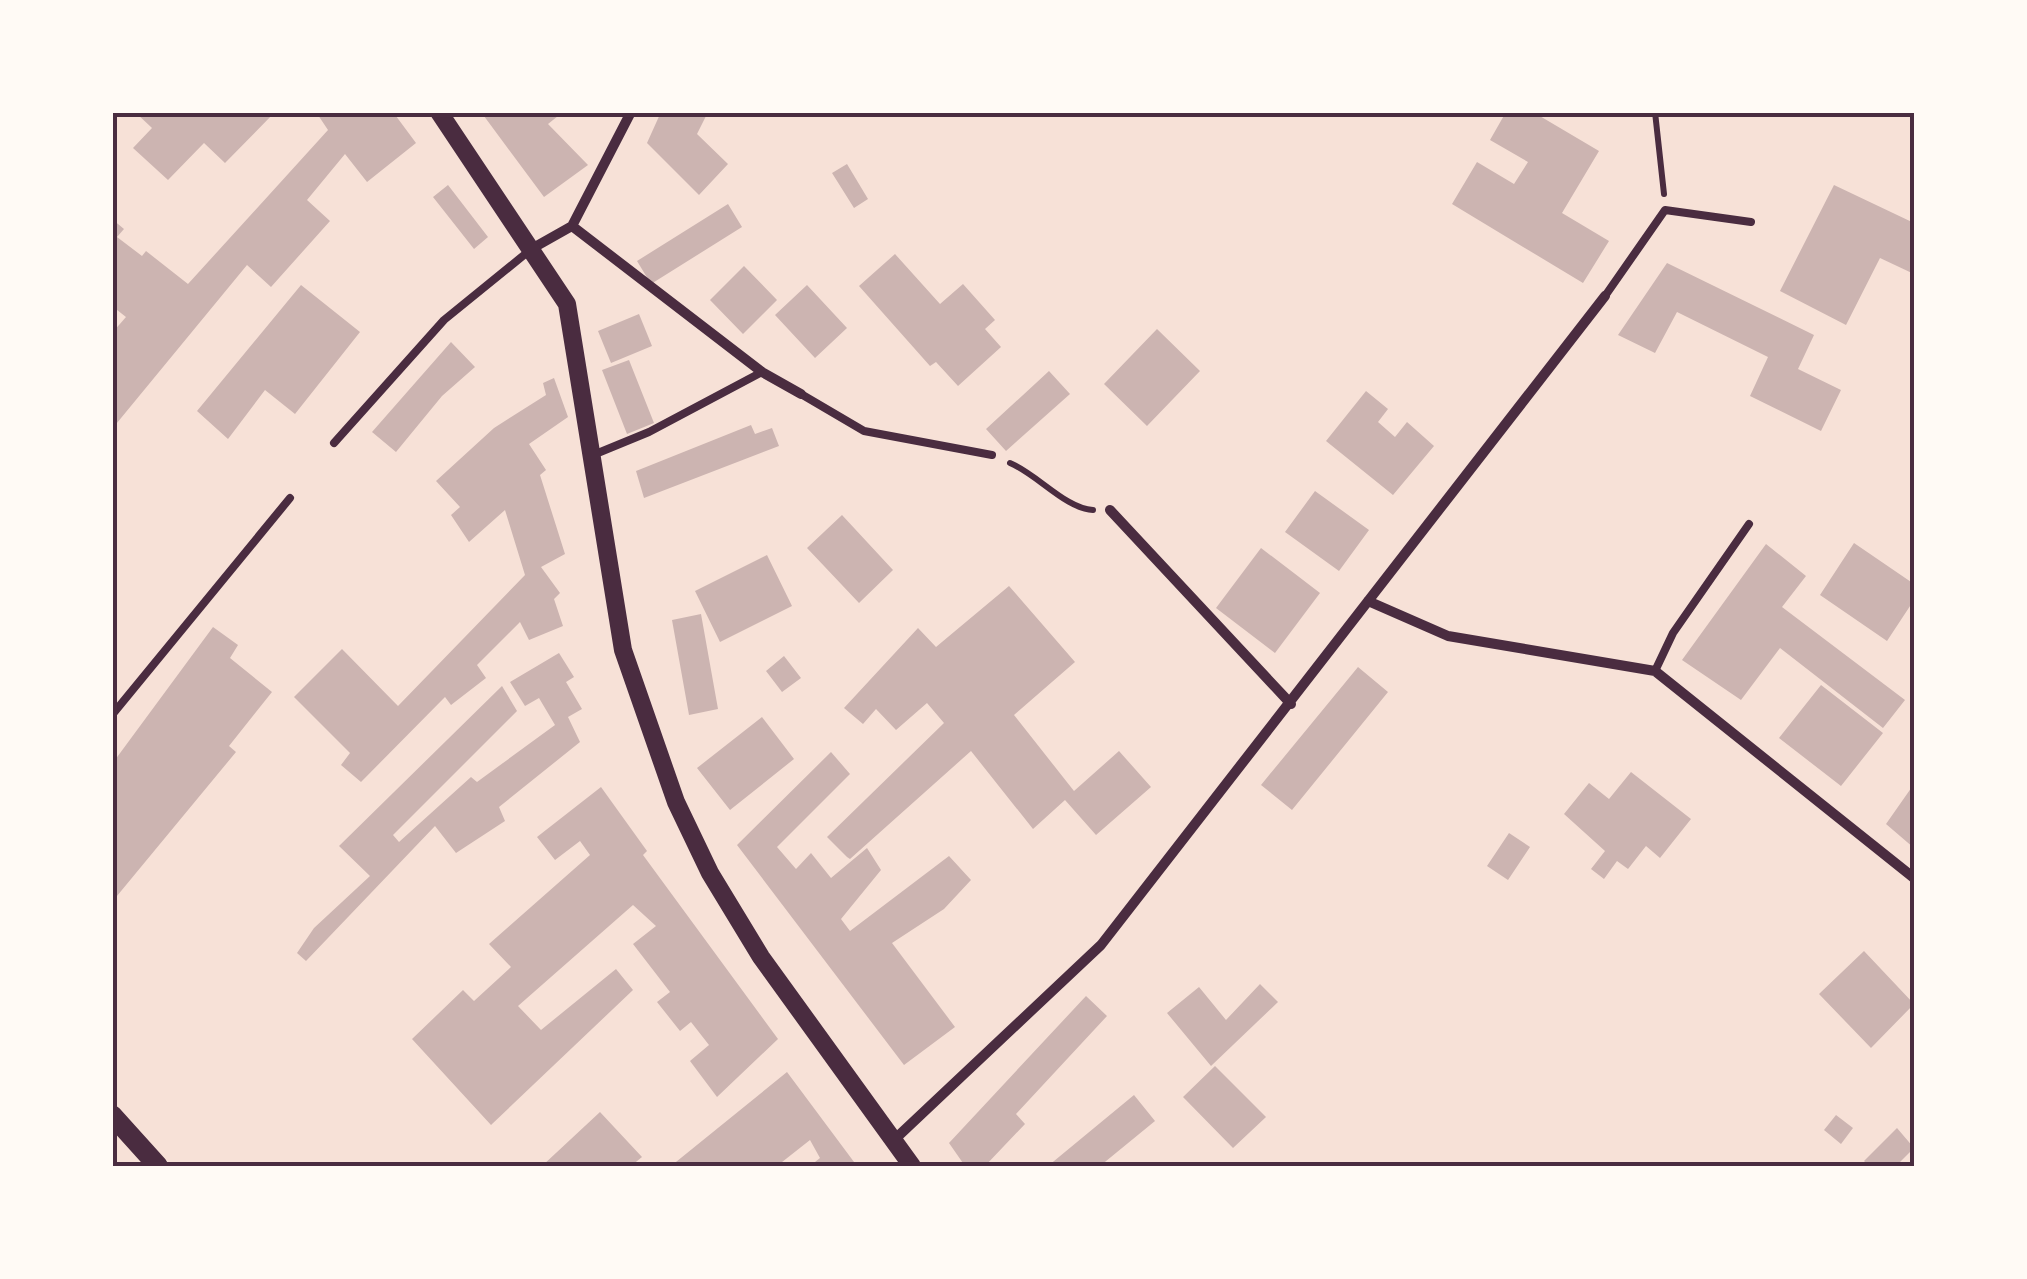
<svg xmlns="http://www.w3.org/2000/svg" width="2027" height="1279" font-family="'Libre Baskerville',serif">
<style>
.building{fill:#ccb4b1}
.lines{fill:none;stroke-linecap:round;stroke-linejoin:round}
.path{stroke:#4a2c40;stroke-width:6}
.service{stroke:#4a2c40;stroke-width:8}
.minor{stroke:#4a2c40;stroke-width:10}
.tertiary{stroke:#4a2c40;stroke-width:18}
.secondary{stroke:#4a2c40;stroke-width:20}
.neatline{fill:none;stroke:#4a2c40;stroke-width:4}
</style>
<rect width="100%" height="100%" fill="#f7e1d7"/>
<path class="building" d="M135 112H275L225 163 204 143 168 180 133 148 152 128Z
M316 112H393L416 143 367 182 345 154 307 200 330 221 271 287 247 265 112 429V333L126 317 112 306V219L124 229 117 237 142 256 146 251 188 284 328 130Z
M481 112H555L558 116 548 124 588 165 544 197Z
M661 112H708L697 134 728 164 699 195 647 143Z
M1506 112H1533L1599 151 1562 213 1609 241 1583 283 1452 204 1477 162 1514 184 1528 162 1490 140Z
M847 164 868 199 854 208 832 173Z
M448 185 488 237 474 249 433 197Z
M1834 185 1914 223V274L1880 258 1846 325 1780 291Z
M728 204 742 227 651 284 637 261Z
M895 254 940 304 963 284 995 320 985 329 1001 347 958 386 936 362 930 366 859 286Z
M1667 263 1814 335 1798 369 1841 390 1821 431 1750 396 1768 357 1677 312 1655 353 1618 335Z
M744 266 777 300 743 334 710 300Z
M301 285 360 332 295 414 265 390 228 439 197 411Z
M807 285 847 328 815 358 775 315Z
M639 314 652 346 611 363 598 331Z
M1157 329 1200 371 1147 426 1104 384Z
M451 342 475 367 442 396 396 452 372 432Z
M629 360 654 423 627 434 602 370Z
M1049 371 1070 394 1006 451 986 429Z
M554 378 568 417 529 444 546 470 540 475 565 554 541 567 560 593 554 599 563 626 529 640 520 622 477 665 486 678 451 705 445 697 361 782 341 765 350 753 294 697 342 649 398 706 525 575 505 510 469 542 451 515 460 507 436 481 494 428 546 395 543 383Z
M1366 391 1388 409 1378 422 1395 437 1407 422 1434 446 1393 495 1326 441Z
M751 425 755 434 772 428 779 446 644 498 636 471Z
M1315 491 1369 530 1339 571 1285 532Z
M842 515 893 570 859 603 807 548Z
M1854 543 1914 584V600L1887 641 1820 595Z
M1766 544 1806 576 1782 607 1905 700 1883 728 1780 648 1741 700 1682 660Z
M1261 548 1320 593 1275 653 1216 608Z
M767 555 792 606 720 642 695 591Z
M1009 586 1075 662 1014 715 1074 791 1119 751 1151 787 1096 835 1065 800 1033 829 971 751 850 859 847 857 827 837 944 723 927 703 896 730 876 709 863 724 844 708 918 628 936 647Z
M701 614 718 709 689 715 672 620Z
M213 627 238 645 230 658 272 692 229 746 236 752 112 902V764Z
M559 653 574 677 566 682 582 709 568 717 580 742 499 807 505 821 456 853 435 826 306 961 297 953 314 928 370 876 339 846 502 686 517 711 393 835 399 842 471 777 477 782 555 725 539 698 525 706 510 682Z
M784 656 801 678 782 692 766 671Z
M1358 667 1388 692 1292 810 1261 785Z
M1821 685 1883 733 1841 786 1779 738Z
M762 717 794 759 730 810 697 768Z
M831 752 850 774 777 847 796 869 811 853 831 878 867 848 881 870 841 919 850 931 949 856 971 880 944 909 892 943 955 1027 904 1065 737 845Z
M1631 772 1691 819 1660 858 1646 846 1628 869 1617 861 1604 879 1591 869 1605 851 1564 814 1589 783 1609 799Z
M1914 784V848L1886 824Z
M601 787 647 851 643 855 778 1039 717 1097 690 1061 709 1045 691 1022 680 1031 657 1002 670 992 633 944 656 926 633 905 518 1006 541 1030 616 969 633 990 491 1125 412 1039 463 990 474 1001 511 967 489 944 590 855 580 841 555 860 537 837Z
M1509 833 1530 847 1508 880 1487 866Z
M1864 951 1914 1004 1871 1048 1819 994Z
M1260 984 1278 1002 1211 1066 1167 1013 1199 987 1226 1020Z
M1086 996 1107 1016 1016 1114 1025 1124 985 1166H965L949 1143Z
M1215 1066 1266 1117 1233 1148 1183 1097Z
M787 1072 857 1166H810L820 1158 810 1140 777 1166H671Z
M1134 1095 1155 1121 1100 1166H1048Z
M600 1112 642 1157 631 1166H542Z
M1836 1115 1853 1128 1841 1144 1824 1130Z
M1897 1128 1914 1148 1896 1166H1869L1864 1161Z"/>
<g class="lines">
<path class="path" d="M1655 112 1664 194
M1010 463C1037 474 1066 509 1093 510"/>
<path class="service" d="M1605 296 1665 210 1751 222
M801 394 864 431 992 455
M334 443 444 320 529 251
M593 455 649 432 762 372
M1655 671 1673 633 1749 524
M112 715 290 498"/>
<path class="minor" d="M572 226 631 112
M533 248 572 226 762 372 801 394
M1110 510 1291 704
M1368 601 1448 636 1655 671 1914 878
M894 1140 1101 945 1605 296"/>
<path class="tertiary" d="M439 112 567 304 623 650 676 802 710 873 761 957 912 1166"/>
<path class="secondary" d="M112 1115 158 1166"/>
</g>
<rect width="2027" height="1279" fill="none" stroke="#fffaf5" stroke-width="230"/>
<rect x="115" y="115" width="1797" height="1049" class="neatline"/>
</svg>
